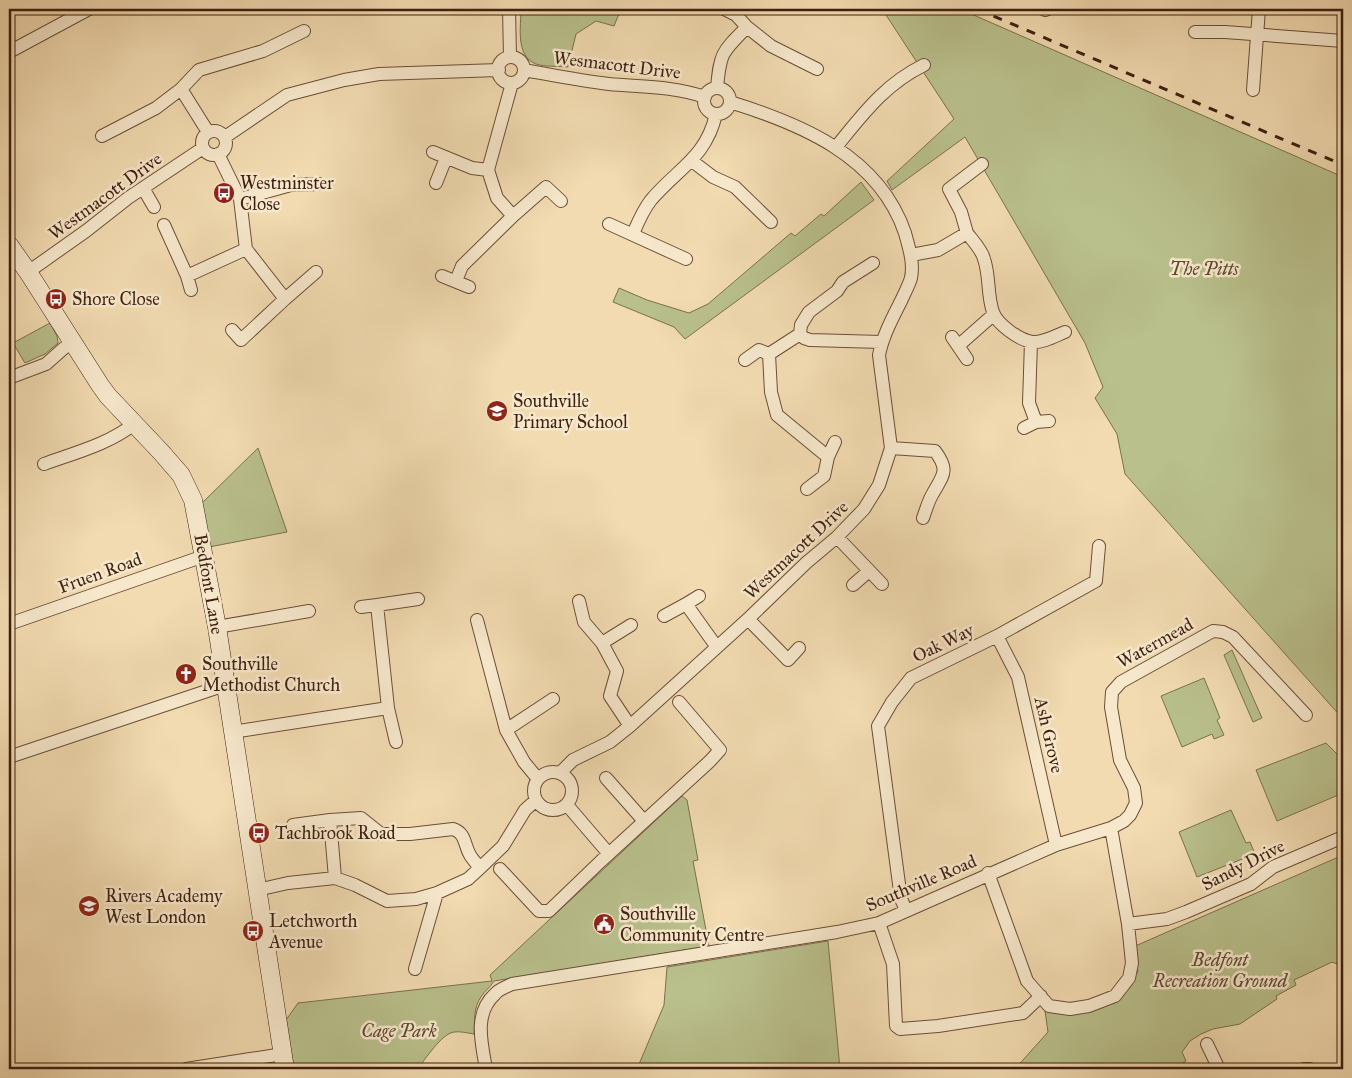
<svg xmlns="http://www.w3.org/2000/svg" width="1352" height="1078" font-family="'IM FELL Great Primer',serif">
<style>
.green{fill:#b9c08c;stroke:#7c704e}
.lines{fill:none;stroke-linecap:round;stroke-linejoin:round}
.street-casing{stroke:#6b4e38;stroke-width:14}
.secondary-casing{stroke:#3e1f10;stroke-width:19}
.street{stroke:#f7e8cc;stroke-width:12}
.secondary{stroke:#f7e8cc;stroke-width:18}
.rail{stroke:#3e1f10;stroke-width:3;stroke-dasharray:9 9;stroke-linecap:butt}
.labels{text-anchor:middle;stroke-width:5;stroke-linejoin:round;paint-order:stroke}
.street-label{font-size:18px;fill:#3e1f10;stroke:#f7e8cc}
.poi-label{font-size:18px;fill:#3e1f10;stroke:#f7e8cc;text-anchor:start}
.park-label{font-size:18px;font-style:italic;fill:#5d472f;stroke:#f7e8cc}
</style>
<rect width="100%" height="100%" fill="#f2dbb1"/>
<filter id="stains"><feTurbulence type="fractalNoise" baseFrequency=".004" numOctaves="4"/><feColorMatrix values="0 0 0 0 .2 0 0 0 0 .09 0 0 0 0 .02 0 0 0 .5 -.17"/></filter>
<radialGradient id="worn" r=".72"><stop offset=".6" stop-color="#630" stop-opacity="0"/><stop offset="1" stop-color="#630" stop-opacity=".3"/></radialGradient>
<path class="green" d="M521 9H621L614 26 596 21 576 34 568 67C558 66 545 67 536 64 515 56 521 26 521 9Z
M888 9H960L1343 177V719L1125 474 1117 434 1095 398 1103 387 1085 343 965 137 892 190 887 181 954 119 886 15Z
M861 182 874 200 685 339 674 327 613 302 619 288 647 300 689 313 708 304 791 233 795 236 821 214 824 216Z
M50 323 57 336 58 343 45 354 25 363 13 343Z
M258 448 287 532 209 547 200 505Z
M1232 650 1262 718 1253 722 1224 655Z
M1204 678 1220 718 1217 720 1224 735 1214 739 1212 734 1182 747 1161 696Z
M1326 743 1343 760V793L1277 821 1256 770Z
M682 796 687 800 698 860 693 861 709 946 494 981C490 988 485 990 481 997 473 1008 475 1021 474 1034 468 1033 459 1031 454 1032 441 1034 426 1059 417 1069H293L286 1020 298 1003 492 981 490 975Z
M1231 810 1246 843 1250 842 1255 854 1197 877 1179 832Z
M1343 855V966L1332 962 1294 980 1296 985 1276 996 1277 999 1240 1024 1213 1029 1201 1034 1190 1041 1182 1052 1186 1061 1174 1069H1015L1048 1032 1045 1011 1070 1014 1113 1001 1138 972 1133 947Z
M828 941 840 1069H637L664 1005 667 967Z"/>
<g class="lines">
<g class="street-casing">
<path id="street" d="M509 9 510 57
M1045 10 1048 9
M747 27 771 46 817 69
M1195 32H1225L1343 41
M9 52 89 9
M498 70a13 13 0 1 1 26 0a13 13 0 1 1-26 0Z
M524 70C552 75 581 81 609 84 641 87 673 86 705 97
M512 83 488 170 497 198 513 216 546 187 561 201
M717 88C720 53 722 52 747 27L736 15 724 9
M704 101a13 13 0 1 1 26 0a13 13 0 1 1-26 0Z
M181 89 208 132
M1253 90 1259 9
M202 143a12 12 0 1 1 24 0a12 12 0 1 1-24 0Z
M102 136 156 108 181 89 199 70 263 51 304 31
M225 137 287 95 344 80 379 74 499 70
M836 147C863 114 885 84 924 65
M433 152 472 168 488 170
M218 154 240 199 246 249 285 299 316 272
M692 161 713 177 735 187 771 222
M436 183 446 158
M143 188 154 207
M240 199 291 185 319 184
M609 224 686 259
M164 225 187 276 191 290
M967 233 961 212 949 189 982 164
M633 234C638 222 643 210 651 200 678 168 706 158 716 114
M911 255 938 250 967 233C973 241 982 250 984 259 990 276 987 295 993 312 997 324 1019 340 1032 342 1043 343 1055 336 1065 332
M28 272 86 231 128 198 203 148
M187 276 246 249
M442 276 469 287
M456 281 462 266 513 216
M232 330 241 340 285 299
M800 334 801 325 809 312 837 291 843 282 873 263
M952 337 967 359
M958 346 993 315
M745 360 759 350 769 354
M9 378 46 364 64 348 73 343
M1036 422 1049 421
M1024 428 1036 422 1029 403 1031 342
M835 442 828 457 777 415 771 392 769 354 800 334 804 338 810 340 881 342
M891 448 935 451C950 471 943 475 932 495 928 502 926 510 923 518
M44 464C74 453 109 444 134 424
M807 489 824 476 828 457
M837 537 882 584
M853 585 869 571
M699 596 686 604 716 646
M579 601 584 622 602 643
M361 607 377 605
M664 616 686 604
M748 619 788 660 799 648
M477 620 506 730 524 762 538 779
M9 624 204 556
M217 627 309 611
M997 636 1018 677 1056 845
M388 708 377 605 418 599
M630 726 610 696 617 671 602 643 631 625
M506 730 553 699
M232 732 388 708 396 742
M9 757 225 685
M534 791a19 19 0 1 1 38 0a19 19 0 1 1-38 0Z
M560 773 573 760 610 742 630 726 748 619 806 563 837 537 864 509 879 485 891 448 879 355C883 335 893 317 902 299 905 292 909 285 911 278 914 262 909 248 905 233 879 156 801 124 730 102
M606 778 644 821
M567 805 609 854
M330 820 335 878
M293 825 330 820 361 818 381 834H410L453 829C466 833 464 845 470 855 473 860 477 864 480 868
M500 869 539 911H549L601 861 710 761 720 750 679 702
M988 873 1027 981 1049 1006 1070 1009 1089 1006 1115 996 1129 978 1132 963 1128 924 1111 828
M257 890 288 883 335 878 355 885 387 901 416 899 437 893 468 879 480 868 503 846 525 810 536 800
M906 910 901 899 878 726 892 702 911 678 997 636 1096 581 1099 546
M879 923 893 964 896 1026 900 1029 938 1026 1023 1013 1041 996
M1128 924 1167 919 1186 912 1251 884 1273 867 1343 837
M415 969 437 893
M1207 1044 1219 1069
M186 1069 283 1054
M486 1069C482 1044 473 1014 495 994 499 989 506 987 512 984L837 932 879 923 1056 845 1111 828 1124 821 1130 815 1136 803 1134 788 1120 760 1111 707 1112 692 1121 682 1213 631 1223 632 1233 637 1306 715
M1304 1069H1310"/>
</g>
<g class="secondary-casing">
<path id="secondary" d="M9 245 28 272 100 385 108 396 161 452 181 475 193 500 217 627 285 1069"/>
</g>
<use href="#street" class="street"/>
<use href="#secondary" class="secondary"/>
<path class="rail" d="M977 9 1343 165"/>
</g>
<defs>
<g id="bus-disc" transform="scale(1.125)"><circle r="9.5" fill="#8f2418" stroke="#f7e8cc"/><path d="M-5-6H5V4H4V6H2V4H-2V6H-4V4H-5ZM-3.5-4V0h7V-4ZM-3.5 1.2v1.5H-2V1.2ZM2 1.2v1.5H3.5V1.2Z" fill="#fff"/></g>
<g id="school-disc" transform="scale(1.125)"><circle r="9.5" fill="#8f2418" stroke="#f7e8cc"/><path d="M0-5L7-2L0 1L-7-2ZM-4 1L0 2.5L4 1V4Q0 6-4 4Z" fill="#fff"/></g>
<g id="church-disc" transform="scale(1.125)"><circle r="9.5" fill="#8f2418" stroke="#f7e8cc"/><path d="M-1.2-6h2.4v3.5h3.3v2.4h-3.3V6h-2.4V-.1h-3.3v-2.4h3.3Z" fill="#fff"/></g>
<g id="civic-disc" transform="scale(1.125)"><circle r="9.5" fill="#8f2418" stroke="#f7e8cc"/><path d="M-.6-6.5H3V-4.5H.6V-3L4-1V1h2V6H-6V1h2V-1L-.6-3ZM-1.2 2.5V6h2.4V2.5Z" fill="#fff"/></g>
</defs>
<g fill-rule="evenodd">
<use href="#bus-disc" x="224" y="193"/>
<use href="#bus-disc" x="56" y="299"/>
<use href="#school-disc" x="497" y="411"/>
<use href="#church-disc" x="186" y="674"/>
<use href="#bus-disc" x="259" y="833"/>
<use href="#school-disc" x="89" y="906"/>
<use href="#civic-disc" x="604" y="924"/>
<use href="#bus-disc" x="253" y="931"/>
</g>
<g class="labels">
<g class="street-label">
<text transform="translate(617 65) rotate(7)" y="6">Wesmacott Drive</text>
<text transform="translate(105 196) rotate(-36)" y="6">Westmacott Drive</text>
<text transform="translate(796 550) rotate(-43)" y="6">Westmacott Drive</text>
<text transform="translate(100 573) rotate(-20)" y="6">Fruen Road</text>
<text transform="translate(209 584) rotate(80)" y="6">Bedfont Lane</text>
<text transform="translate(943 643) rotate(-26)" y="6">Oak Way</text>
<text transform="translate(1155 643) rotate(-29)" y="6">Watermead</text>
<text transform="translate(1049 735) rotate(77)" y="6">Ash Grove</text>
<text transform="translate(1243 865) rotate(-27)" y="6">Sandy Drive</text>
<text transform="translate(921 883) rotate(-23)" y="6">Southville Road</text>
</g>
<g class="poi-label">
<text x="240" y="189">Westminster<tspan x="240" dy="21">Close</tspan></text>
<text x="72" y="305">Shore Close</text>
<text x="513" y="407">Southville<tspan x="513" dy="21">Primary School</tspan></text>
<text x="202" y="670">Southville<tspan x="202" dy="21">Methodist Church</tspan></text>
<text x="275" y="839">Tachbrook Road</text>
<text x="105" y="902">Rivers Academy<tspan x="105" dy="21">West London</tspan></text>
<text x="620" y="920">Southville<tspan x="620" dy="21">Community Centre</tspan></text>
<text x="269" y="927">Letchworth<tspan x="269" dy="21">Avenue</tspan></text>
</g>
<g class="park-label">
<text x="1204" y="275">The Pitts</text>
<text x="1220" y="966">Bedfont<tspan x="1220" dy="21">Recreation Ground</tspan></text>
<text x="399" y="1037">Cage Park</text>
</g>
</g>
<rect width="1352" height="1078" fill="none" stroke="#f2dbb1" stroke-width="30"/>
<rect x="10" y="10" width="1332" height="1058" fill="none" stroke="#3e1f10" stroke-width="2.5"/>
<rect x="15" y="15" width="1322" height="1048" fill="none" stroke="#3e1f10"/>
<rect width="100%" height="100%" filter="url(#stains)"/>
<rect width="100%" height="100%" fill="url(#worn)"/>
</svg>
